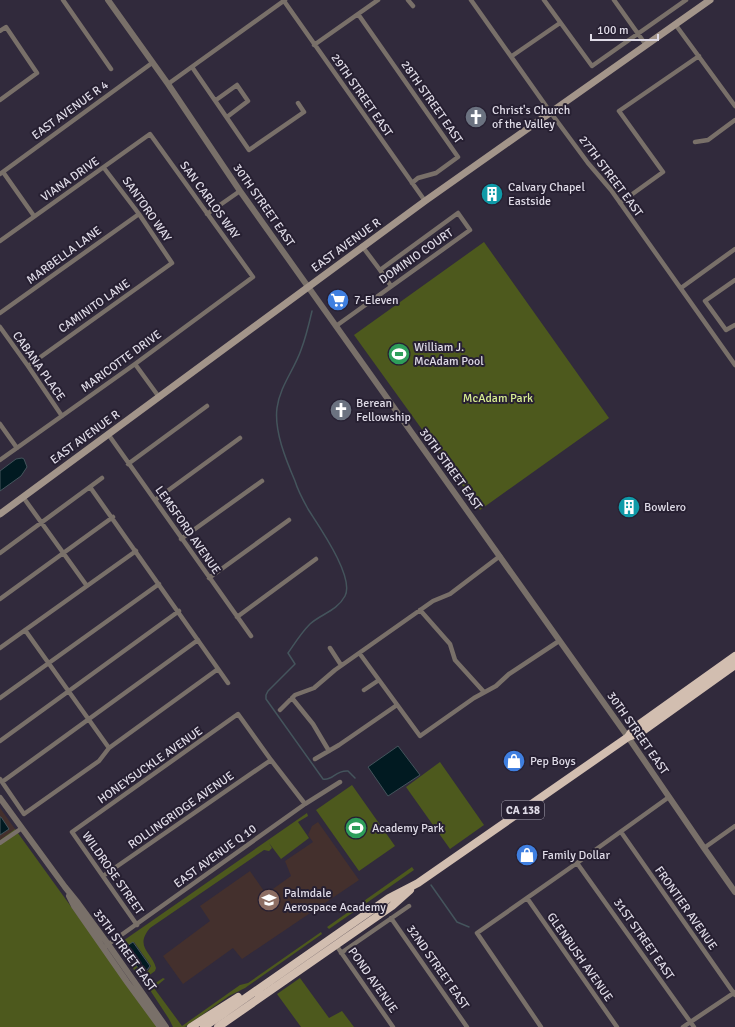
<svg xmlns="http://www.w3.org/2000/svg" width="735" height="1027" font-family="Signika,sans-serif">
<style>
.education{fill:#44302d}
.green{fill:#4d591d;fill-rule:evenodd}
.water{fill:#011a21;stroke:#44545c}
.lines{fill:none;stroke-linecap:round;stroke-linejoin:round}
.stream{stroke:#44545c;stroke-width:1.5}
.minor{stroke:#797069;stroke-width:4.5}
.tertiary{stroke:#797069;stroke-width:6}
.secondary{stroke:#a3958a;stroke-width:7}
.trunk{stroke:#d2beb0;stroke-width:8}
.labels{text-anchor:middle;stroke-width:4;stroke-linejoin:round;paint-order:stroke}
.shield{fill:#272032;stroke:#a8a3b1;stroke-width:1}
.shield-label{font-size:11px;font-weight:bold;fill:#dfdbe7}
.street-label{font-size:12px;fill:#dfdbe7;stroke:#272032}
.poi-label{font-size:12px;fill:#dfdbe7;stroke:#272032;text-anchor:start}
.park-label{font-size:12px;fill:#d7ec92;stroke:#272032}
</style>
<rect width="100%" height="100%" fill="#312a3c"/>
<path class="education" d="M0 808 15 829 0 840Z
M318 822 359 880 242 959 233 948 183 984 163 956 210 921 200 906 250 871 266 894 291 876 285 861 313 842 308 835 312 826Z"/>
<path class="green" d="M484 242 609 418 480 510 354 335Z
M440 762 484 825 450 849 406 787Z
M352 785 395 846 359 871 316 810Z
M307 813 308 816 298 822 309 838 281 859 269 843 272 848 269 851 264 850 150 928C134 947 152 952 156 968L155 971 144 979 137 976 130 962 121 950 123 945 120 943ZM134 942 151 966 148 971 142 973 124 948Z
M15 829 158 1027H0V840Z
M412 867 414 870 329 929 327 927Z
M321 932 322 934 245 988 229 996 185 1027H173L169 1019 150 990 151 986 163 978 165 979 154 988 182 1026 240 985 248 983Z
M300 978 329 1018 342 1011 354 1027H301L277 994Z"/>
<path class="water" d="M392 349 407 351 406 361 404 362 390 358Z
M22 458 24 459 27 467 21 476 0 491V471L16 459Z
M398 746 420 775 388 796 368 767Z
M0 817H1L9 829 0 835Z
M133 942 150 966 147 970 141 972 124 948Z"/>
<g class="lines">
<path class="stream" d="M312 311C309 324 306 337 301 350 294 370 280 386 277 408 274 431 286 460 295 481 298 491 303 500 308 509 318 525 355 577 345 596 337 611 321 614 310 624 301 633 295 643 288 653L295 664 268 691 266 695V699L323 779C333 781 335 770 348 771L355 778
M431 885 457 922 469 927"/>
<path class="minor" d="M63 0 111 69
M408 0 413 6
M471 0 551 113 588 163 611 190 735 365
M544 0 592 66 686 0
M614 0 646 45
M284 1 425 201
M358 14 458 157 436 173 418 178 412 183
M675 24 735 106
M0 31 6 27 37 73 0 100
M314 45 378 0
M512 56 560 23
M192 67 249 150 304 112 298 103
M168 84 285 0
M216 100 237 85 248 101 227 117
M695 142 708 140 735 120
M3 172 34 216
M0 174 152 63
M620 203 663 172 619 111 699 56
M207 214 240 191
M0 241 150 134 253 277 135 364 0 460
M362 246 380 270
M735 280 705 301 726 330 735 325
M681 288 735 249
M0 313 139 214
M336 326 470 230 458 213 380 270 391 286
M0 327 28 366 62 416
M135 364 159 397
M28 366 172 263 139 214 104 168
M0 424 17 448
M108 434 251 636
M128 464 207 406
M90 487 228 683
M23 497 87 586
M155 500 240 438
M181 539 262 481
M0 553 102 478
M209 578 289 520
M0 599 113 517
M420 610 450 644 455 660 484 692
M237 617 316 559
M25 630 109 748
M0 648 136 551
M330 648 341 665
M360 654 420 736 474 698 496 686 509 674 559 641
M364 690 379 680
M0 698 159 584
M292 698 313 724 329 751
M280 710 295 695 314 688 335 670 433 601 450 594 500 556
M0 741 179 611
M315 759 339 745 397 705
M0 779 24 814 99 761 109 748 218 669
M2 782 198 640
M621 832 735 995
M0 843 22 828
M704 848 735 826
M577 863 694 1027
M103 876 271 760
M527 898 617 1027
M391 918 467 1027
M137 925 72 832 238 714 271 760 305 804
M336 945 393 1027
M103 948 305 804 340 782
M341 953 409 906
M541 1027 477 933 577 863 669 797
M683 1027 735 992"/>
<path class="tertiary" d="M108 0 168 84 240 191 628 737 704 848 735 892
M0 798 65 887 78 903 108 944 166 1027
M69 896 74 906 127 982 160 1027"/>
<path class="secondary" d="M0 514 425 201 710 0"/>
<path class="trunk" d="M628 737 634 728 735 656
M191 1027 238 997
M204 1027 389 898 418 883 628 737 640 733 735 665
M218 1027 392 906 410 890"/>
</g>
<defs>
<g id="church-disc" transform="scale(1.15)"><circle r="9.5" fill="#6b7280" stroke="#272032"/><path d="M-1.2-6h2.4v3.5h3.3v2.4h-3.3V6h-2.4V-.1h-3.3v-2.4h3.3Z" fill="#fff"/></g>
<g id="building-disc" transform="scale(1.15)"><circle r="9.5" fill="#0f9aa8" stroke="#272032"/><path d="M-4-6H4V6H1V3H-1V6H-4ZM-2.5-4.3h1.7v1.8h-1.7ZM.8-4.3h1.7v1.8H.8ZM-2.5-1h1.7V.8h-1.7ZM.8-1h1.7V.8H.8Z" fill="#fff"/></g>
<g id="supermarket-disc" transform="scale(1.15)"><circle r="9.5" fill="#3f7fe0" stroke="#272032"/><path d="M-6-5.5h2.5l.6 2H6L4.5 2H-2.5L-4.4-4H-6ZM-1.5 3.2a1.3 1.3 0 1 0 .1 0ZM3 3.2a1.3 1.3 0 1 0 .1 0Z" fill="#fff"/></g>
<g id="stadium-disc" transform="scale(1.15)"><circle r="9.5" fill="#2e9e5b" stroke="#272032"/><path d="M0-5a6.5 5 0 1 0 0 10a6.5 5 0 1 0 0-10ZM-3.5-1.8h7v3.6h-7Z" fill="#fff"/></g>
<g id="shop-disc" transform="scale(1.15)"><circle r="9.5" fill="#3f7fe0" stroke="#272032"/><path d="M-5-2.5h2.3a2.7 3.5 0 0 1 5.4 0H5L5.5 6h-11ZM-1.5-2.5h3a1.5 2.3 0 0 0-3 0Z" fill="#fff"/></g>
<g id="school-disc" transform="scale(1.15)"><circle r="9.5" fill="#8d6e63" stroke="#272032"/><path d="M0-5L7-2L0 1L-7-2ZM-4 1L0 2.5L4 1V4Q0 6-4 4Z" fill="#fff"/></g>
</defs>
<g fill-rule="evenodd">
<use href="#church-disc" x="476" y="117"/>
<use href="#building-disc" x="492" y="194"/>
<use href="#supermarket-disc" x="338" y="300"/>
<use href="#stadium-disc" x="399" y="354"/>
<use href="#church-disc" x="341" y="410"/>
<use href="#building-disc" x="629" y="507"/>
<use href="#shop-disc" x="514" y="761"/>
<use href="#stadium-disc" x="356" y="828"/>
<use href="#shop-disc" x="527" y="855"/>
<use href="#school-disc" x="269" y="900"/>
</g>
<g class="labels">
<rect class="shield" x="502" y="801" width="42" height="18" rx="3"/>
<g class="shield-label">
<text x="523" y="814">CA 138</text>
</g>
<g class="street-label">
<text transform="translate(362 95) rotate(55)" y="4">29TH STREET EAST</text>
<text transform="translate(432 102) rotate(55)" y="4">28TH STREET EAST</text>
<text transform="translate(70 110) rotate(-36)" y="4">EAST AVENUE R 4</text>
<text transform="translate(611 176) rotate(53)" y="4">27TH STREET EAST</text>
<text transform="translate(70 179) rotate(-35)" y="4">VIANA DRIVE</text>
<text transform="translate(210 200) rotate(54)" y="4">SAN CARLOS WAY</text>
<text transform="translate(264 205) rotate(55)" y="4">30TH STREET EAST</text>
<text transform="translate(147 209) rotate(55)" y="4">SANTORO WAY</text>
<text transform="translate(346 245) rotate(-36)" y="4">EAST AVENUE R</text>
<text transform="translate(64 255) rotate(-36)" y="4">MARBELLA LANE</text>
<text transform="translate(416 256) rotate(-35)" y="4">DOMINIO COURT</text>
<text transform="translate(94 306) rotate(-35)" y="4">CAMINITO LANE</text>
<text transform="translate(121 361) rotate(-36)" y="4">MARICOTTE DRIVE</text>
<text transform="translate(39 366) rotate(55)" y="4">CABANA PLACE</text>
<text transform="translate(85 437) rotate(-36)" y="4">EAST AVENUE R</text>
<text transform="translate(451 469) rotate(54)" y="4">30TH STREET EAST</text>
<text transform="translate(188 530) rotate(55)" y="4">LEMSFORD AVENUE</text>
<text transform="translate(638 733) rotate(55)" y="4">30TH STREET EAST</text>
<text transform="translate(150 765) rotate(-35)" y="4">HONEYSUCKLE AVENUE</text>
<text transform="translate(181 810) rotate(-35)" y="4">ROLLINGRIDGE AVENUE</text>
<text transform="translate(215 856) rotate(-36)" y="4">EAST AVENUE Q 10</text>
<text transform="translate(113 873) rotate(55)" y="4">WILDROSE STREET</text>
<text transform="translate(686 908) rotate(55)" y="4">FRONTIER AVENUE</text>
<text transform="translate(644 939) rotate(55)" y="4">31ST STREET EAST</text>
<text transform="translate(125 950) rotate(54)" y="4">35TH STREET EAST</text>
<text transform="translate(580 957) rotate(55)" y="4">GLENBUSH AVENUE</text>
<text transform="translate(438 967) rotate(55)" y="4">32ND STREET EAST</text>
<text transform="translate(373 980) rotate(55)" y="4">POND AVENUE</text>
</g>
<g class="poi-label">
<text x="492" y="114">Christ's Church<tspan x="492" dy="14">of the Valley</tspan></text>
<text x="508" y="191">Calvary Chapel<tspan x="508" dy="14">Eastside</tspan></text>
<text x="354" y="304">7-Eleven</text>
<text x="414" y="351">William J.<tspan x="414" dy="14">McAdam Pool</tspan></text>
<text x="356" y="407">Berean<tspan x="356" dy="14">Fellowship</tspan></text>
<text x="644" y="511">Bowlero</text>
<text x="530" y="765">Pep Boys</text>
<text x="372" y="832">Academy Park</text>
<text x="542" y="859">Family Dollar</text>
<text x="284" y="897">Palmdale<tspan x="284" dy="14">Aerospace Academy</tspan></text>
</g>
<g class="park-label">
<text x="498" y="402">McAdam Park</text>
</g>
</g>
<path d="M591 34v6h67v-6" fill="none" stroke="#dfdbe7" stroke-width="2"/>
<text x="597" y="34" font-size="12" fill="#dfdbe7" stroke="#272032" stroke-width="3" paint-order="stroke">100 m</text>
</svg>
